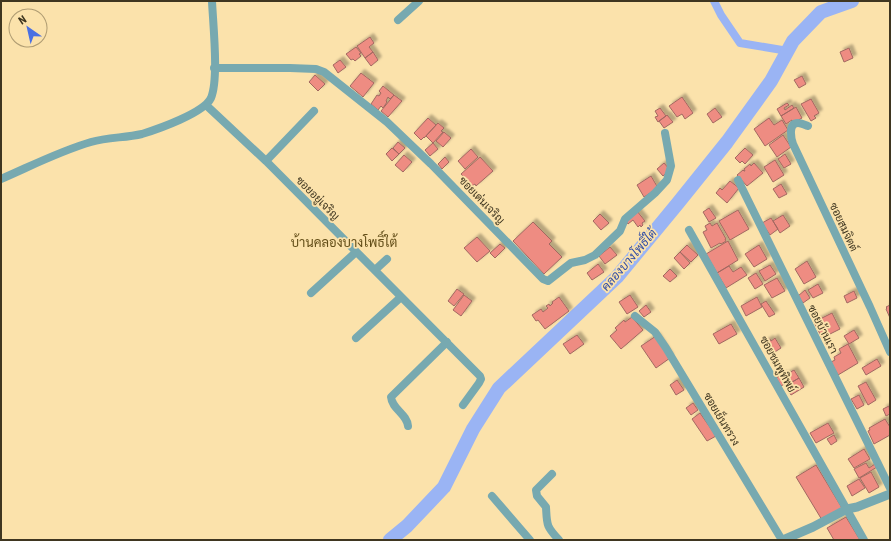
<svg xmlns="http://www.w3.org/2000/svg" width="891" height="541" font-family="'Roboto Condensed',Sarabun,sans-serif">
<style>
.lines{fill:none;stroke-linecap:round;stroke-linejoin:round}
.canal{stroke:#9ab4f4;stroke-width:8}
.river{stroke:#9ab4f4;stroke-width:14}
.building{fill:#ee8c82;stroke:#a26861;filter:url(#shadow)}
.minor{stroke:#77a9b0;stroke-width:8}
.tertiary{stroke:#77a9b0;stroke-width:9}
.labels{text-anchor:middle;stroke-width:3.5;stroke-linejoin:round;paint-order:stroke}
.street-label{font-size:11px;fill:#3f3620;stroke:#fbe2ab}
.water-label{font-size:12px;font-style:italic;fill:#2f4ca7;stroke:#fbe2ab}
.quarter-label{font-size:13px;fill:#634e18;stroke:#fbe2ab}
</style>
<defs>
<filter id="shadow"><feDropShadow dx="3.5" dy="-3.5" stdDeviation="1" flood-color="#0004"/></filter>
</defs>
<rect width="100%" height="100%" fill="#fbe2ab"/>
<g class="lines">
<path class="canal" d="M714 1 721 15 740 43 788 51"/>
<path class="river" d="M390 540 407 526 444 487 473 429 499 388 617 277 678 203 727 142 771 81 793 41 821 12 852 1"/>
</g>
<path class="building" d="M370 37 374 43 369 47 373 52 365 58 357 46Z
M356 47 361 53 359 54 361 56 355 61 353 59 351 60 346 54Z
M849 48 853 58 844 62 840 52Z
M373 52 378 60 371 66 365 58Z
M340 60 346 67 338 73 333 65Z
M361 73 374 83 363 97 350 86Z
M315 75 325 84 318 91 309 82Z
M802 76 806 84 799 88 794 80Z
M383 86 394 95 390 99 388 97 386 101 387 102 383 108 381 106 378 110 371 104 377 95 379 96 381 93 379 91Z
M394 95 402 101 388 117 381 111Z
M682 97 693 113 685 119 682 114 677 117 669 106Z
M811 99 819 113 814 116 816 118 811 121 801 104Z
M787 103 789 105 784 108 785 110 792 105 794 108 781 116 777 109Z
M796 107 802 118 793 123 792 120 786 124 781 116Z
M660 108 666 116 658 122 655 117 658 116 655 111Z
M715 108 722 117 713 123 707 114Z
M667 115 673 122 664 128 659 121Z
M428 118 436 125 424 138V137L421 140 414 133Z
M769 118 774 125 782 120 788 130 765 146 754 129Z
M438 123 444 128 441 131 443 132 433 143 426 136Z
M444 132 451 138 443 147 436 141Z
M783 135 791 147 777 157 769 145Z
M398 142 405 148 399 154 393 148Z
M433 143 438 149 430 156 425 150Z
M392 148 399 154 392 161 386 154Z
M745 148 753 155 745 164 742 161 740 163 735 158Z
M471 149 478 157 465 169 458 161Z
M785 154 791 164 784 168 778 159Z
M404 155 412 162 403 172 395 165Z
M445 157 449 162 442 169 438 164Z
M480 157 493 171 476 186 475 184 472 186 461 174Z
M775 160 784 175 773 182 764 167Z
M664 163 670 170 663 176 657 169Z
M754 163 763 173 747 186 737 175 743 170 744 171H745L744 169 750 164 751 166Z
M651 176 658 188 644 197 637 185Z
M730 181 739 188 727 203 716 193 720 188 722 190Z
M781 184 787 194 779 198 773 189Z
M709 208 716 218 709 222 703 212Z
M738 210 749 229 730 240 719 221Z
M637 211 645 221 642 223 643 225 641 227 640 225 638 227 633 220 628 224 625 220Z
M600 214 609 223 601 230 593 221Z
M783 215 790 226 780 233 773 221Z
M771 218 778 229 770 235 762 223Z
M533 222 552 241 549 244 562 257 544 274 513 241Z
M710 223 712 226 717 223 726 239H725L726 241 721 244 720 243 711 248 703 232 707 230 705 226Z
M477 237 490 251 477 262 464 248Z
M728 241 738 260 717 273 706 254Z
M500 244 505 248 495 258 490 253Z
M687 245 698 255 691 262 680 252Z
M759 245 767 259 754 267 745 254Z
M610 247 617 255 605 264 599 256Z
M680 252 690 263 684 269 674 258Z
M807 261 816 277 804 284 795 269Z
M598 264 604 272 592 280 587 273Z
M770 265 776 274 765 281 759 271Z
M729 266 733 272 741 267 747 275 726 288 717 273Z
M670 269 677 276 670 282 663 276Z
M756 273 763 284 755 289 748 278Z
M777 278 785 291 772 298 764 285Z
M818 284 823 293 813 298 808 290Z
M457 289 464 294 454 306 448 301Z
M805 290 810 298 803 303 798 296Z
M854 291 857 298 847 303 844 296Z
M464 295 472 301 461 316 453 310Z
M630 295 638 307 627 314 619 302Z
M559 297 569 311 545 329 538 320 536 321 532 315 541 309 543 312 548 308 546 306 549 304 550 306 553 303 552 302Z
M757 297 762 307 746 316 741 306Z
M766 301 775 314 769 317 761 304Z
M646 305 651 312 644 317 639 311Z
M890 305V318L886 309 887 308 886 307Z
M832 313 840 329 822 338 814 322Z
M632 317 643 330 621 349 610 336 617 330 615 328 624 320 625 322Z
M731 324 737 334 719 344 713 334Z
M854 330 859 338 849 344 844 336Z
M577 335 584 344 570 354 563 344Z
M656 336 670 358 656 368 641 346Z
M775 338 781 348 770 355 763 343 770 339 771 341Z
M848 344 858 363 838 375 831 362 835 360 834 357 841 353 839 349Z
M877 359 881 366 866 375 862 368Z
M794 370 799 378 789 384 785 375Z
M783 374 788 382 781 386 776 378Z
M799 378 804 387 791 395 785 386Z
M677 380 684 390 676 395 670 385Z
M866 382 876 400 868 405 858 386Z
M859 395 864 405 857 409 851 399Z
M693 403 698 410 691 415 686 408Z
M889 406 890 414 886 416 883 409Z
M700 413 716 436 707 441 692 419Z
M885 419 890 427V435L874 444 868 431 870 430 869 428Z
M828 423 834 433 816 443 810 433Z
M834 435 837 441 831 445 827 439Z
M864 449 870 459 854 468 848 459Z
M866 463 869 468 875 464 877 467 859 478 854 469Z
M816 465 842 508 822 520 796 477Z
M871 472 879 487 869 493 860 478Z
M859 479 865 488 852 496 847 486Z
M846 517 860 540H834L827 528Z"/>
<g class="lines">
<path class="minor" d="M398 20 419 1
M214 68H290L316 69 324 72 387 122 431 164 543 279 548 281 571 263 585 260 595 255 620 231 625 219 655 193 667 180 671 166 665 133
M206 105 266 161 480 376 481 379 479 383 463 405
M808 126C805 125 801 123 798 123 788 123 791 138 793 144L870 307 890 352
M266 161 314 111
M1 179C31 166 60 151 91 142 108 137 125 138 142 134 158 129 204 113 211 98 219 79 213 24 212 1
M738 180 890 488
M689 230 864 540
M375 270 387 259
M311 293 356 252
M635 316 655 332 666 348 782 540
M356 338 401 297
M408 426C407 414 392 409 391 397L447 342
M552 474 536 490 537 496 546 507C547 525 546 526 559 540
M492 496 530 540"/>
<path class="tertiary" d="M783 540 813 527 847 509 857 507 890 494"/>
</g>
<g class="labels">
<g class="street-label">
<text transform="translate(318 198) rotate(45)" y="4">ซอยอยู่เจริญ</text>
<text transform="translate(482 200) rotate(46)" y="4">ซอยเด่นเจริญ</text>
<text transform="translate(844 227) rotate(65)" y="4">ซอยสมจิตต์</text>
<text transform="translate(823 329) rotate(63)" y="4">ซอยบ้านเรา</text>
<text transform="translate(778 364) rotate(61)" y="4">ซอยชมพูทิพย์</text>
<text transform="translate(722 419) rotate(59)" y="4">ซอยเย็นทรวง</text>
</g>
<g class="water-label">
<text transform="translate(629 260) rotate(-49)" y="4">คลองบางโพธิ์ใต้</text>
</g>
<g class="quarter-label">
<text x="344" y="247">บ้านคลองบางโพธิ์ใต้</text>
</g>
</g>
<rect width="891" height="541" fill="none" stroke="#3f3620" stroke-width="4"/>
<g transform="translate(28 28) rotate(326)"><circle r="19" fill="#fbe2ab" stroke="#b09d73"/>
<path d="M0-3L7 15L0 10L-7 15Z" fill="#4a70e3"/>
<text y="-6" font-size="11" font-weight="bold" text-anchor="middle" fill="#3f3620">N</text>
</g>
</svg>
